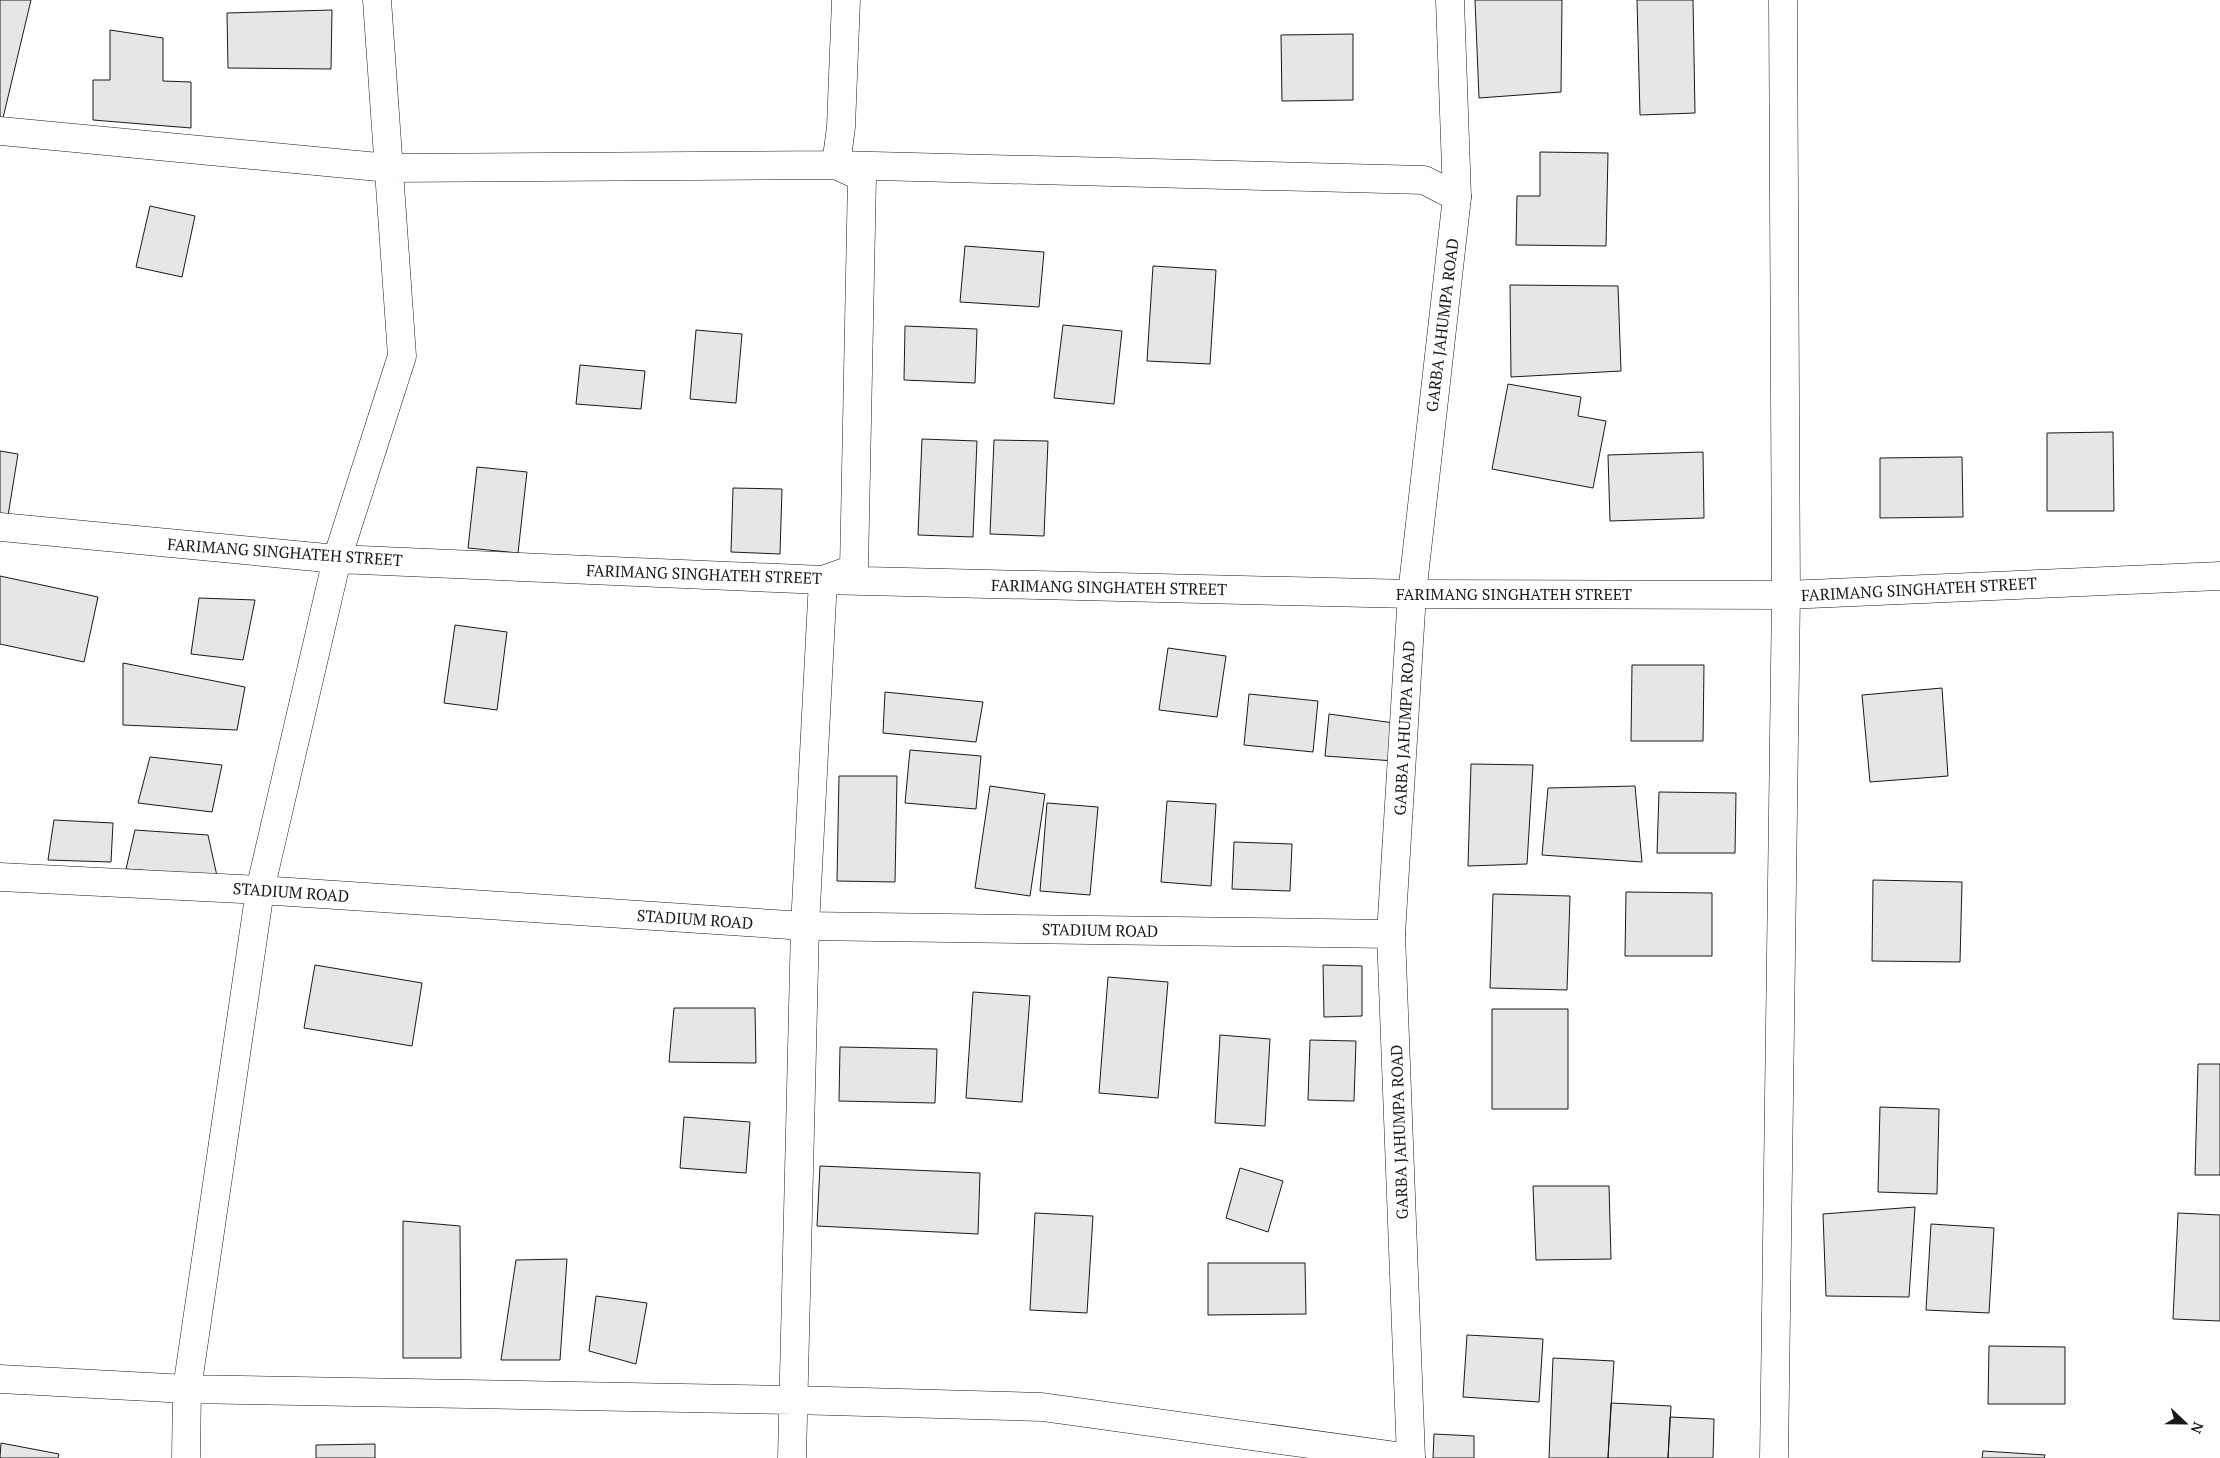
<svg xmlns="http://www.w3.org/2000/svg" width="2220" height="1458" font-family="'PT Serif',serif">
<style>
.building{fill:#e6e6e6;stroke:#1a1a1a}
.lines{fill:none;stroke-linecap:round;stroke-linejoin:round}
.minor-casing{stroke:#1a1a1a;stroke-width:29}
.tertiary-casing{stroke:#1a1a1a;stroke-width:29}
.minor{stroke:#fff;stroke-width:28}
.tertiary{stroke:#fff;stroke-width:28}
.labels{text-anchor:middle;stroke-width:4;stroke-linejoin:round;paint-order:stroke}
.street-label{font-size:16px;fill:#1a1a1a;stroke:#fff}
</style>
<rect width="100%" height="100%" fill="#fff"/>
<path class="building" d="M0 0H31L3 118 0 117Z
M1475 0H1562L1561 92 1479 98Z
M1637 0H1693L1695 113 1640 115Z
M332 10 331 69 228 68 227 13Z
M110 30 163 38V81L191 82V128L93 120V80H110Z
M1353 34V100L1282 101 1281 35Z
M1540 152 1608 153 1606 246 1516 245 1517 196H1540Z
M150 206 195 216 182 277 136 267Z
M965 246 1044 252 1039 307 960 302Z
M1153 266 1216 270 1210 364 1147 361Z
M1510 285 1618 286 1621 371 1511 377Z
M1063 325 1122 331 1114 404 1054 398Z
M905 326 977 329 975 383 904 380Z
M696 330 742 334 736 403 690 399Z
M580 365 645 371 641 409 576 404Z
M1508 384 1581 397 1578 416 1606 421 1593 488 1492 469Z
M2113 432 2114 511H2047V433Z
M922 439 977 441 973 537 918 535Z
M994 440 1048 441 1044 536 990 534Z
M0 451 18 454 7 522 0 520Z
M1703 452 1704 518 1610 521 1608 455Z
M1962 457 1963 517 1880 518V458Z
M477 467 527 472 518 553 468 548Z
M733 488 782 489 780 554 731 552Z
M0 576 98 597 84 662 0 644Z
M199 598 255 600 243 660 191 654Z
M455 625 507 632 497 710 444 703Z
M1168 648 1226 656 1217 717 1159 710Z
M123 663 245 687 237 730 123 725Z
M1632 665H1704L1703 741H1631Z
M1942 688 1948 776 1870 782 1862 695Z
M885 692 983 702 976 742 883 733Z
M1249 694 1318 701 1313 752 1244 745Z
M1329 714 1401 724 1394 761 1325 756Z
M910 750 981 756 976 809 905 803Z
M150 757 222 765 212 812 138 803Z
M1471 764 1533 765 1527 864 1468 866Z
M839 776H897L895 882 837 881Z
M990 786 1045 794 1030 896 975 888Z
M1635 786 1642 862 1542 855 1548 788Z
M1659 792 1736 793 1735 853H1657Z
M1167 801 1216 804 1211 886 1161 882Z
M1047 803 1098 807 1090 895 1040 891Z
M54 820 113 823 111 862 48 860Z
M135 830 208 835 217 876 126 869Z
M1234 842 1292 844 1290 891 1232 889Z
M1873 880 1962 882 1960 962 1872 961Z
M1626 892 1712 893V956H1625Z
M1493 894 1570 896 1567 990 1490 988Z
M315 965 422 983 412 1046 304 1028Z
M1323 965 1362 966V1016L1324 1017Z
M1108 977 1168 982 1158 1098 1099 1093Z
M973 992 1030 996 1022 1102 966 1098Z
M674 1008H755L756 1063 669 1062Z
M1492 1009H1568V1109H1492Z
M1220 1035 1270 1039 1265 1126 1215 1123Z
M1310 1040 1356 1041 1354 1101 1308 1100Z
M840 1047 937 1049 935 1103 839 1101Z
M2198 1064H2220V1175H2195Z
M1880 1107 1939 1109 1937 1194 1878 1192Z
M684 1117 750 1122 746 1173 680 1168Z
M820 1166 980 1173 978 1234 817 1226Z
M1240 1168 1283 1181 1268 1232 1226 1218Z
M1533 1186H1609L1611 1259 1536 1260Z
M1915 1207 1909 1297 1826 1296 1823 1214Z
M1035 1213 1093 1216 1087 1313 1030 1310Z
M2178 1213 2220 1215V1321L2173 1319Z
M403 1221 460 1226 461 1358H403Z
M1931 1224 1994 1228 1989 1313 1926 1310Z
M567 1259 560 1360H501L516 1260Z
M1208 1263H1305L1306 1314 1208 1315Z
M596 1296 647 1303 636 1364 589 1351Z
M1467 1335 1543 1339 1539 1402 1463 1397Z
M1989 1346 2065 1347V1404H1988Z
M1553 1358 1614 1361 1608 1458H1549Z
M1611 1403 1671 1406 1668 1458H1608Z
M1670 1417 1714 1419 1713 1458H1668Z
M1434 1434 1474 1436V1458H1433Z
M1 1443 59 1454 58 1458H0Z
M375 1444V1458H316V1445Z
M1983 1451 2045 1455 2044 1458H1982Z"/>
<g class="lines">
<g class="minor-casing">
<path id="minor" d="M0 131 389 168 836 165 1424 180 1457 197
M0 527 337 559 823 580 1412 594 1786 595 2220 576
M0 877 260 890 805 926 1391 934
M0 1379 187 1389 793 1400 1042 1407 1411 1458
M186 1458 187 1389 260 890 337 559 402 356 377 0
M792 1458 805 926 823 580 854 569 862 177 836 165 841 127 846 0
M1774 1458 1786 595 1783 0"/>
</g>
<g class="tertiary-casing">
<path id="tertiary" d="M1411 1458 1391 934 1412 594 1457 197 1450 0"/>
</g>
<use href="#minor" class="minor"/>
<use href="#tertiary" class="tertiary"/>
</g>
<g class="labels">
<g class="street-label">
<text transform="translate(1442 325) rotate(-83)" y="6">GARBA JAHUMPA ROAD</text>
<text transform="translate(285 552) rotate(4)" y="6">FARIMANG SINGHATEH STREET</text>
<text transform="translate(704 574) rotate(2)" y="6">FARIMANG SINGHATEH STREET</text>
<text transform="translate(1109 587) rotate(1)" y="6">FARIMANG SINGHATEH STREET</text>
<text transform="translate(1919 589) rotate(-3)" y="6">FARIMANG SINGHATEH STREET</text>
<text x="1514" y="600">FARIMANG SINGHATEH STREET</text>
<text transform="translate(1404 728) rotate(-87)" y="6">GARBA JAHUMPA ROAD</text>
<text transform="translate(291 892) rotate(4)" y="6">STADIUM ROAD</text>
<text transform="translate(695 919) rotate(4)" y="6">STADIUM ROAD</text>
<text transform="translate(1100 930) rotate(1)" y="6">STADIUM ROAD</text>
<text transform="translate(1399 1132) rotate(-92)" y="6">GARBA JAHUMPA ROAD</text>
</g>
</g>
<g transform="translate(2185 1423) rotate(112)" stroke="#ffffff" stroke-width="4" paint-order="stroke">
<path d="M0-4L9 19L0 12L-9 19Z" fill="#1a1a1a"/>
<text y="-8" font-size="14" font-weight="bold" text-anchor="middle" fill="#1a1a1a">N</text>
</g>
</svg>
